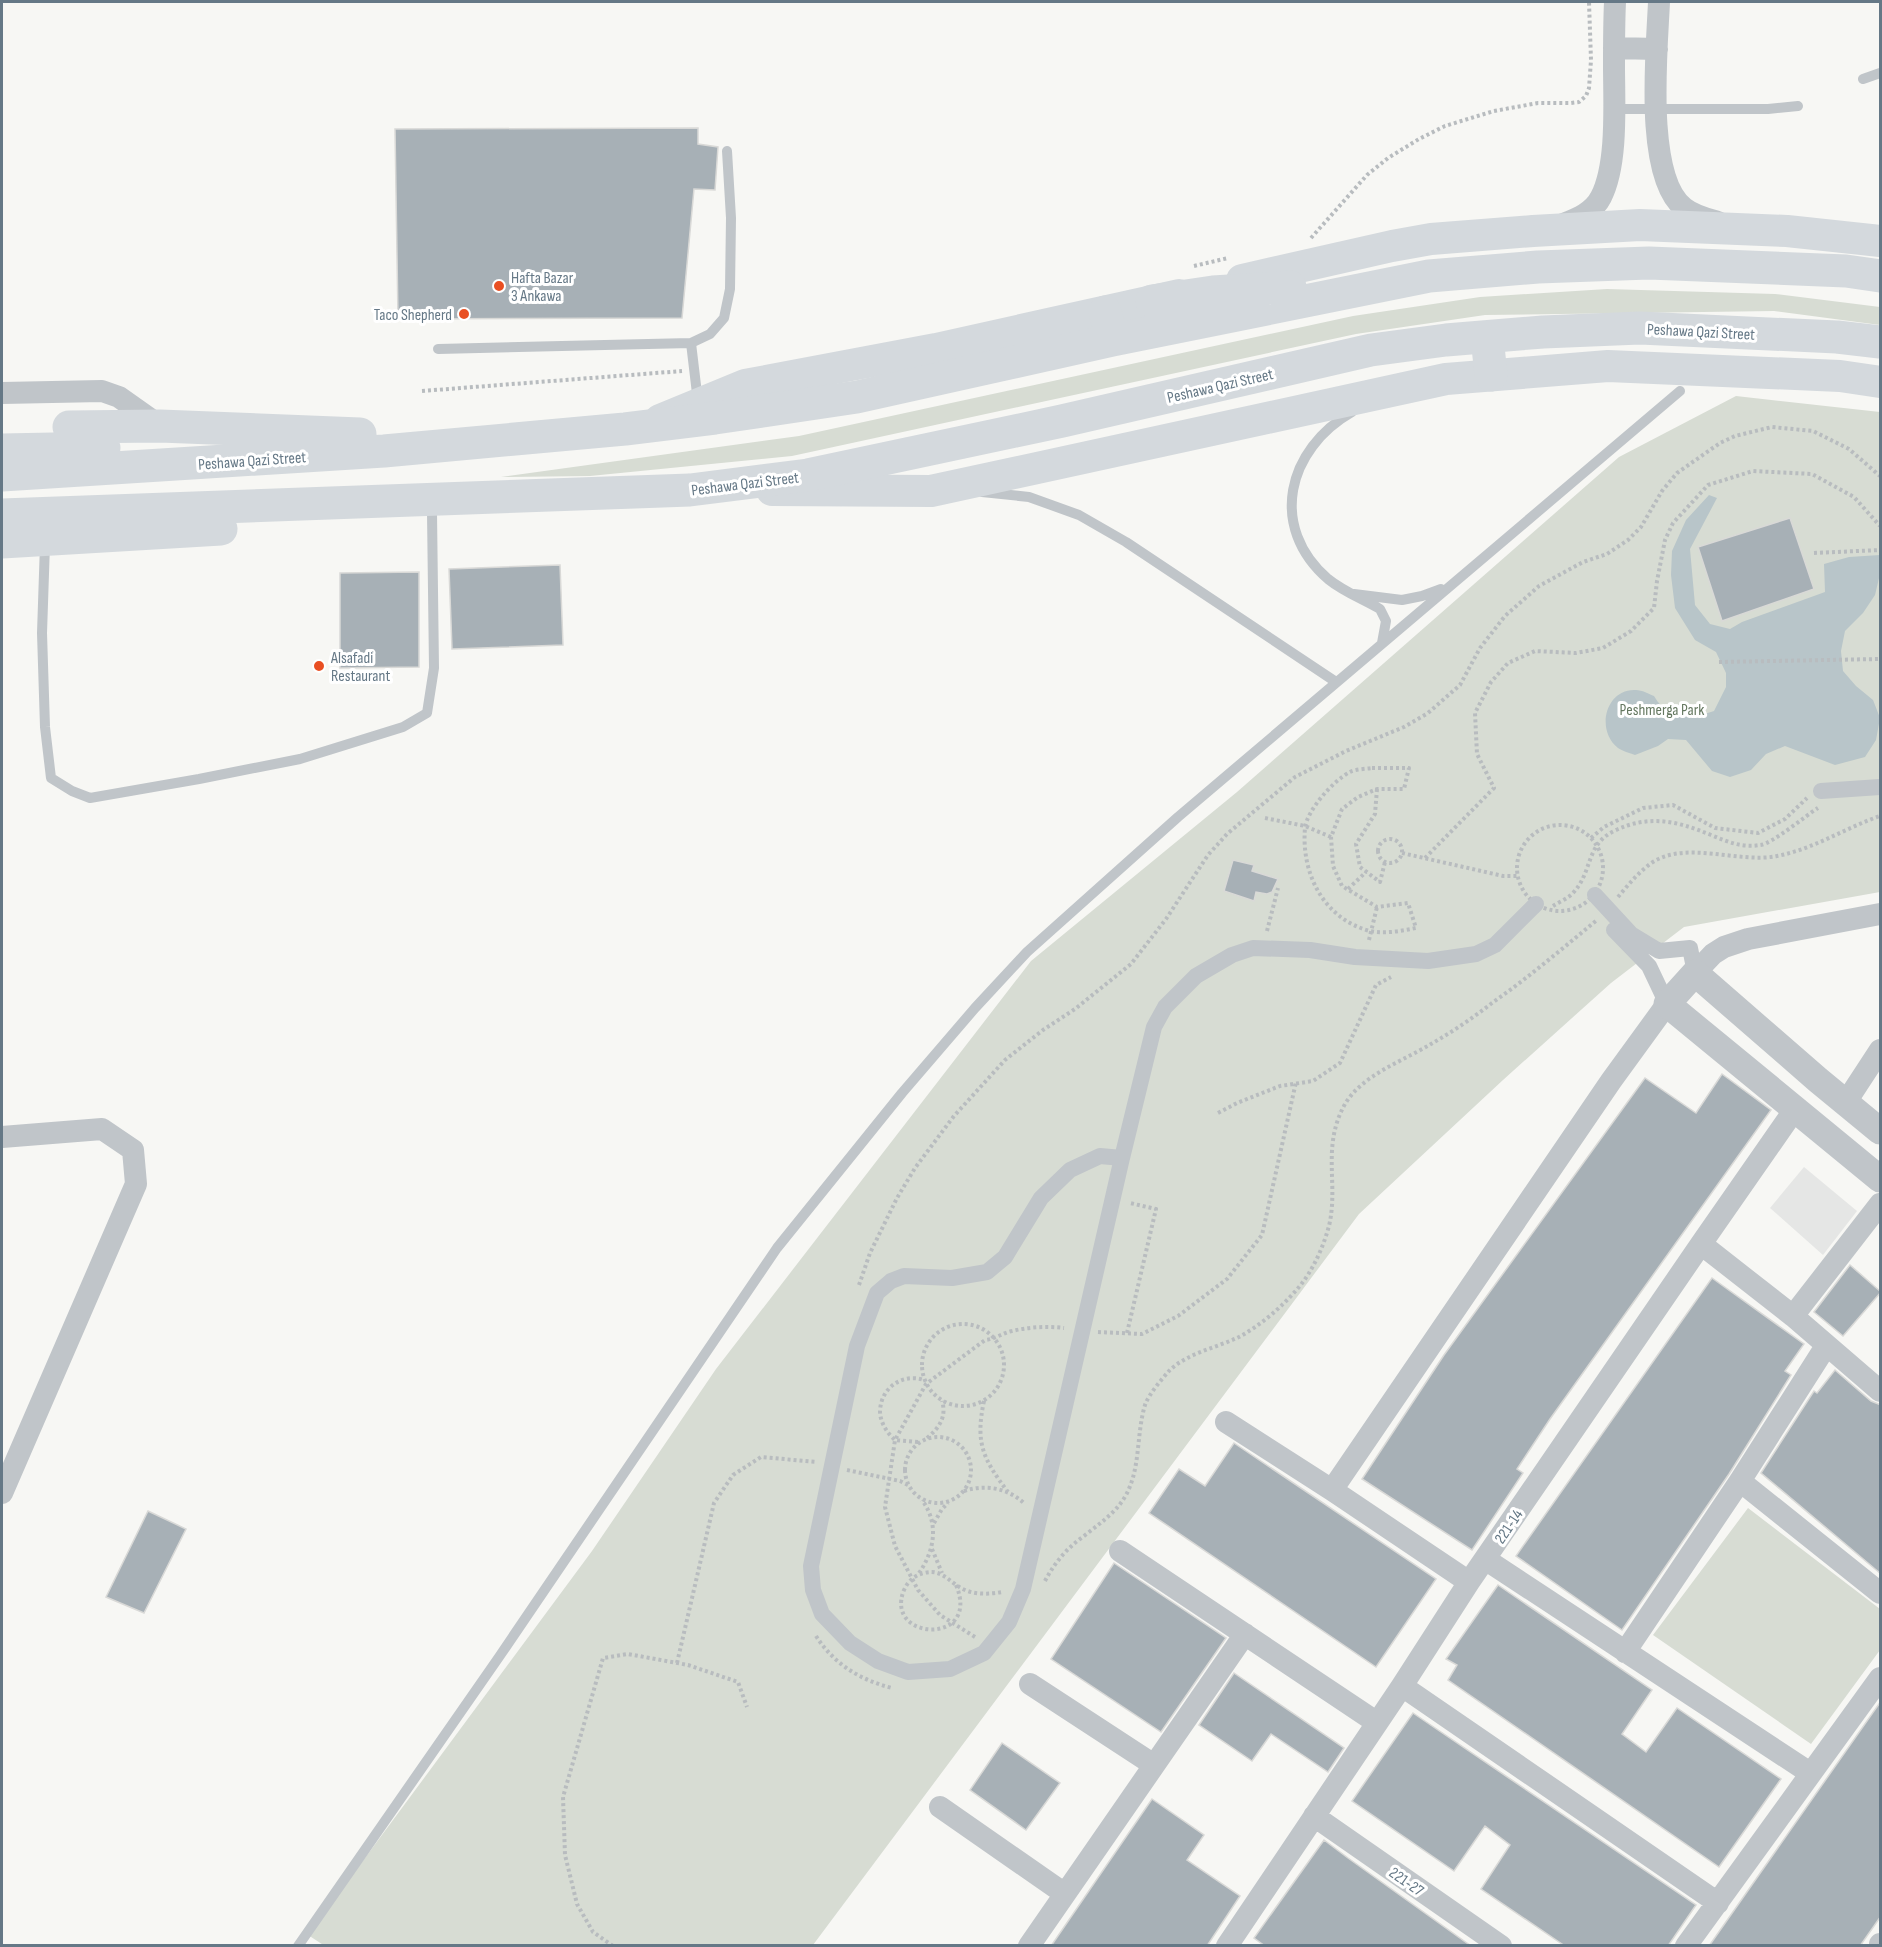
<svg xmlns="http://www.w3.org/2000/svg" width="1882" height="1947" font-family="'Sofia Sans Condensed',sans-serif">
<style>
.built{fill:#e5e6e5}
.green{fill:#d7dcd3}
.water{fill:#b8c5c9}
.building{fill:#a7b0b6;stroke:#d9d9d7;stroke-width:1.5}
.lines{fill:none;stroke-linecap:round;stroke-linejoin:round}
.path{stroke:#b8bcbf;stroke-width:4;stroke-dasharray:3 3;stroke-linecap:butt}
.service{stroke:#c0c5c9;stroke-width:10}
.pedestrian{stroke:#c0c5c9;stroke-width:16}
.minor{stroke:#c0c5c9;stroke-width:22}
.tertiary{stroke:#c0c5c9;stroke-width:27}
.secondary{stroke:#d4d9dd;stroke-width:32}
.trunk{stroke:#d4d9dd;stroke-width:33}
.poi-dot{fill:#e94f22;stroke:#fff;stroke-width:2}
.labels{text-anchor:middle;stroke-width:6;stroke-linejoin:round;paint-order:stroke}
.poi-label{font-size:16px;fill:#657886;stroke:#fff;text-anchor:start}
.street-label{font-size:16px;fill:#657886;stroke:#fff}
.park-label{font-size:16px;fill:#657860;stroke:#fff}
</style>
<rect width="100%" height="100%" fill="#f7f7f4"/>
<path class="built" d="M1804 1167 1857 1211 1823 1255 1770 1208Z"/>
<path class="green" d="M1607 289 1775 294 1880 307V325L1774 311 1485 315 1356 334 792 456 590 476 501 477 799 436 1353 316 1480 297Z
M1736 396 1880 412V892L1684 927 1611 983 1503 1080 1359 1214 813 1945 325 1946 308 1935 592 1551 716 1369 1031 961 1237 792 1619 457Z
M1748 1508 1880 1609V1650L1811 1744 1653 1635Z"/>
<path class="water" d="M1709 495 1717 498 1690 549 1695 605 1710 624 1730 629 1742 622 1825 592 1824 564 1849 557 1880 555V574L1875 595 1863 613 1845 631 1841 651 1843 671 1856 686 1873 700 1880 718 1876 740 1865 757 1835 765 1785 746 1766 754 1751 770 1730 777 1712 771 1686 740 1668 739 1658 746 1635 755C1630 753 1622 751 1618 748 1595 730 1606 688 1636 690 1642 690 1649 694 1654 696 1668 720 1689 720 1714 711L1726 687V673L1716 652 1695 640 1675 608 1671 575 1672 551 1686 520Z"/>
<path class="building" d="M698 128V144L718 147 715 190 694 189 682 318 398 319 395 129Z
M1790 518 1814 589 1722 621 1698 547Z
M560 565 563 645 452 649 449 569Z
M419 572V667L340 668V573Z
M1233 860 1254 865 1252 871 1278 879 1272 892 1267 894 1256 892 1254 901 1224 891Z
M1722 1074 1771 1110 1550 1419 1517 1469 1523 1473 1472 1550 1362 1479 1444 1355 1645 1078 1696 1113Z
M1850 1265 1881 1292 1843 1336 1814 1312Z
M1712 1278 1804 1344 1785 1371 1791 1375 1729 1474 1622 1630 1516 1556Z
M1835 1370 1871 1401 1881 1405V1574L1761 1473 1814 1391 1817 1393Z
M1234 1443 1436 1579 1376 1667 1149 1513 1179 1469 1205 1486Z
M148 1511 186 1529 144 1613 106 1597Z
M1114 1563 1226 1638 1161 1732 1051 1659Z
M1498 1585 1652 1690 1622 1734 1646 1752 1677 1708 1781 1779 1719 1867 1448 1680 1457 1665 1446 1659Z
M1234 1673 1344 1748 1328 1772 1271 1734 1252 1761 1199 1725Z
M1881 1701V1916L1860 1946H1709Z
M1413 1713 1696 1905 1668 1946H1565L1481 1889 1510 1845 1485 1826 1454 1871 1352 1801Z
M1002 1743 1060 1783 1026 1830 970 1790Z
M1152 1799 1204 1835 1187 1860 1240 1896 1207 1946H1051Z
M1324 1840 1348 1858 1471 1946H1265L1254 1938Z"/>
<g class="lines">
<path class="path" d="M1311 238 1367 175 1388 158 1419 139 1445 126 1494 111 1538 103H1571L1579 102 1586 96 1589 88 1591 60 1589 2
M1194 266 1228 258
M422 391 682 371
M1814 553 1880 550
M1719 662 1880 659
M1372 768H1409L1404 789H1377L1358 797 1342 809 1331 837 1333 866 1342 886 1377 907 1408 903 1416 928C1401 931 1386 934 1370 931 1324 919 1301 874 1305 828 1307 810 1334 780 1350 772 1356 769 1365 769 1372 768Z
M1377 789 1375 814 1356 844 1360 867 1380 882 1385 862
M1265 818 1305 826 1331 837
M1517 868a43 43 0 1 1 86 0a43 43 0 1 1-86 0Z
M1591 838 1604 827 1643 808 1673 805 1715 828 1758 833 1785 819 1807 798
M1378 851a12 12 0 1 1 24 0a12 12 0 1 1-24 0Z
M1402 853 1503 876H1517
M1425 858 1494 788 1477 754 1475 713 1491 682 1508 663 1535 651 1576 653 1603 648 1631 631 1654 608 1657 581 1665 540 1673 523 1708 485 1753 471 1812 474 1854 497 1880 526
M1348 889 1366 872
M1618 897C1628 885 1638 873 1650 864 1684 839 1738 864 1777 856 1814 849 1845 828 1880 816
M1553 906C1559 902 1567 899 1572 894 1593 873 1585 845 1614 831 1649 814 1677 821 1711 835 1728 842 1742 848 1760 845 1772 844 1805 816 1818 808
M1267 931 1278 888
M1369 940 1377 907
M1218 1113 1237 1103 1280 1086 1313 1081 1340 1063 1376 985 1391 977
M859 1285 870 1253 897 1198 915 1168 954 1116 1005 1060 1043 1030 1075 1009 1131 964 1166 919 1208 855 1227 834 1295 777 1346 751 1404 727 1428 713 1460 685 1480 648 1505 616 1539 586 1583 562 1607 554 1628 540 1641 527 1662 491 1677 473 1720 443 1735 436 1772 427 1813 431 1849 449 1880 476
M922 1365a41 41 0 1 1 82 0a41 41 0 1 1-82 0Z
M1098 1332 1142 1334 1178 1316 1227 1279 1262 1235 1296 1082
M1127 1333 1156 1209 1130 1203
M984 1401C975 1443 983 1459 1008 1492
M905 1470a33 33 0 1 1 66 0a33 33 0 1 1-66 0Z
M927 1438C939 1428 947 1417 942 1401
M918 1442 895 1440C887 1433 880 1422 880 1411 881 1387 903 1373 924 1380
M847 1470 900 1481 908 1485
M964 1491C986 1484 1007 1488 1024 1503
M934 1523 942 1509 948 1503
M932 1549 942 1573
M919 1573C935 1550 939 1523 922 1500
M1045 1581C1055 1562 1067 1548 1084 1536 1100 1523 1116 1513 1126 1495 1141 1467 1136 1435 1145 1405 1149 1394 1161 1380 1169 1371 1187 1353 1216 1348 1239 1337 1261 1325 1282 1307 1299 1287 1313 1270 1323 1248 1329 1226 1339 1184 1321 1147 1345 1104 1362 1075 1403 1061 1431 1044 1452 1032 1473 1018 1492 1003 1528 978 1563 948 1597 920
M956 1585C982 1646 883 1641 904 1590 908 1581 915 1575 924 1573 943 1568 950 1584 965 1590 977 1595 990 1594 1002 1592
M816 1636C834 1664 860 1680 892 1688
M975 1637 940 1615 918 1590 895 1546 885 1507 895 1440 926 1384 985 1340C996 1339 1002 1333 1012 1331 1029 1327 1047 1326 1064 1328
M677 1663 714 1503 733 1475 761 1457 817 1462
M613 1946 593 1932 577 1904 565 1855 563 1797 603 1658 628 1654 688 1665 738 1682 747 1707"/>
<path class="service" d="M1863 79 1880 73
M1614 109H1768L1798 106
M691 343 698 402
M438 349 691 343 710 334 724 318 730 289 731 218 727 151
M1352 412C1287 449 1268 527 1328 579 1344 592 1363 599 1380 609L1386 621 1382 643
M982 492 1029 497 1079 515 1126 542 1336 682
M45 544 42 633 45 727 51 778 72 791 90 798 199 779 300 759 403 727 427 713 434 668 432 513
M1354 594 1402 600 1422 596 1441 589
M298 1946 499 1657 777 1248 902 1093 975 1008 1027 952 1178 817 1680 391"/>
<path class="pedestrian" d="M1821 791 1880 787
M1595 895 1631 934 1659 951 1690 948 1695 973
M1614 930 1649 966 1667 1004
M1122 1158 1023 1589 1009 1622 984 1653 950 1669 908 1672 878 1661 850 1643 822 1614 813 1590 811 1566 857 1346 877 1293 891 1281 904 1276 952 1278 987 1272 1005 1257 1041 1198 1070 1170 1100 1156 1122 1158 1154 1027 1165 1007 1196 976 1232 955 1253 948 1310 950 1355 957 1428 961 1476 954 1495 945 1536 904"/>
<path class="minor" d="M1659 2C1657 49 1644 177 1684 208 1694 216 1707 219 1718 222
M1614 48 1657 49
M1561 225C1576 219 1593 213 1601 197 1618 164 1614 103 1614 66 1614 44 1614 23 1615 2
M2 393 102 391 119 397 160 426
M1695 973 1713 954 1724 947 1748 939 1880 914
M1846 1102 1880 1050
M2 1137 102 1129 133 1150 136 1184 2 1493
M1701 1244 1793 1316 1880 1391
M1793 1316 1880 1204
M1226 1422 1332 1490 1469 1582
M1740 1481 1880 1593
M1332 1490 1611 1081 1667 1004
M1120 1551 1376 1722
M1485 1559 1810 1773
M1625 1652 1740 1481 1826 1346
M1030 1684 1154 1765
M1402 1686 1718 1903
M940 1807 1065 1894
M1314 1816 1501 1946
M1029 1946 1245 1634
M1227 1946 1402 1686 1469 1582 1701 1244 1795 1109
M1686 1946 1880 1678
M1880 1946V1944"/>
<path class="tertiary" d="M1880 1131 1818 1080 1695 973 1667 1004 1880 1179"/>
<path class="secondary" d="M1242 280 1392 246 1431 239 1533 231 1640 225 1787 231 1880 241
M660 420 745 385 936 349 1179 295
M772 490 931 491 1446 379 1608 366 1840 376 1880 382"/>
<path class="trunk" d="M1152 301 1213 292 1290 287
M1105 312 1113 340
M1487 337 1491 375
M69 427 160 426 360 434
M2 450 104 448
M2 475 384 451 625 429 715 418 857 397 1113 340 1429 276 1538 267 1649 263 1846 271 1880 276
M2 515 690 490 808 475 1062 421 1371 350 1446 340 1543 332 1640 328 1837 337 1880 342
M2 542 221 529"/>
</g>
<g class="poi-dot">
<circle cx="499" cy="286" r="6"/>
<circle cx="464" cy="314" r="6"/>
<circle cx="319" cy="666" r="6"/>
</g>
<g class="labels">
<g class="poi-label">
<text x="511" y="283">Hafta Bazar<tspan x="511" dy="18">3 Ankawa</tspan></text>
<text x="452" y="320" text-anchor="end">Taco Shepherd</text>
<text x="331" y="663">Alsafadi<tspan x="331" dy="18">Restaurant</tspan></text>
</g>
<g class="street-label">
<text transform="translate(1701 331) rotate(3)" y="6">Peshawa Qazi Street</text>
<text transform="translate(1220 385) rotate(-13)" y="6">Peshawa Qazi Street</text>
<text transform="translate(252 460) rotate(-4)" y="6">Peshawa Qazi Street</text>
<text transform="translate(745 483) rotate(-7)" y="6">Peshawa Qazi Street</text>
<text transform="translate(1508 1526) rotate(-56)" y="6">221-14</text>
<text transform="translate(1407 1881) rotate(35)" y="6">221-27</text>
</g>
<g class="park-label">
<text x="1662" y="715">Peshmerga Park</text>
</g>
</g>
<rect width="1882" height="1947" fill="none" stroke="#657886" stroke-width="6"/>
</svg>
